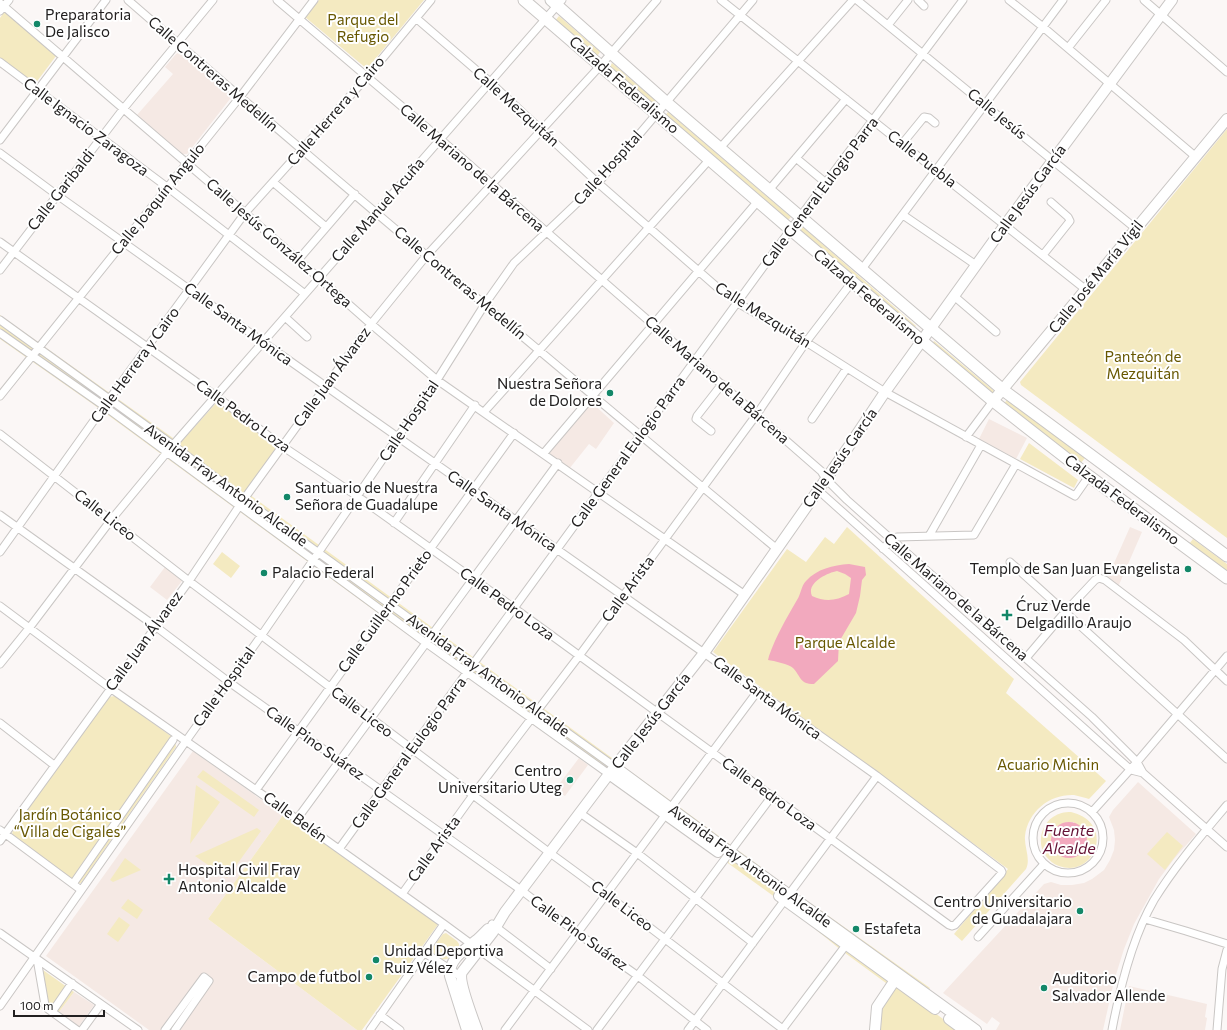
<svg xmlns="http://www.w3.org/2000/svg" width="1227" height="1030" font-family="Commissioner,sans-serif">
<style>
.built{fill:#f5e9e4}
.green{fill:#f4eac1;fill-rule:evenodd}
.water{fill:#f2a9be;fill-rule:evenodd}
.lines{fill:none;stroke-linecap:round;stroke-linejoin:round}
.street-casing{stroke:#c9c6c4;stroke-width:9}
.secondary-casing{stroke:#c9c6c4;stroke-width:12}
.primary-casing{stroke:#c9c6c4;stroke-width:13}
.street{stroke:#fff;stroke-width:7}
.secondary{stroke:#fff;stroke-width:10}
.primary{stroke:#fff;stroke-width:11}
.poi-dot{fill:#138768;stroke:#fff;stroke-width:1.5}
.labels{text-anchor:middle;stroke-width:4;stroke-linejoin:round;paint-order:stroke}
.poi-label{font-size:15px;fill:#222020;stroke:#fff;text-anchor:start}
.park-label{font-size:15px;fill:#675700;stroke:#fff}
.street-label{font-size:15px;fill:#222020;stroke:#fff}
.water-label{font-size:16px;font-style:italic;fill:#641134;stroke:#fff}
</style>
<rect width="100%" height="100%" fill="#fbf7f6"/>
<path class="built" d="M180 52 230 95V99L187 154H182L137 115 173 74 165 67 176 54Z
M591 402 614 423 596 449 589 444 569 469 547 453Z
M989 419 1027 438 1016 459 979 439Z
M1130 527 1142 532 1118 587 1107 579Z
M165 567 182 581 167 600 150 587Z
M193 751 283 815 208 919 357 1030H149L46 956Z
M579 758 588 765 565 796 560 793 558 795 554 791Z
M1138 782 1196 834 1174 859 1159 879 1134 924 1124 949 1114 981 1103 1030H996L1000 1023 992 1017 987 1024 943 993 1044 884 1051 882 1061 885H1072L1084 883 1092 879 1104 870 1110 860 1114 850 1115 840 1114 830 1109 817 1113 810Z
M1129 986 1207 1004 1205 1017 1207 1018 1205 1030H1120Z
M74 992 94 1005 79 1026 59 1012Z"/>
<path class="green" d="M319 0H424L367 69 305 17Z
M7 8 59 52 32 88 0 64V18Z
M559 16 600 52 596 58 554 22Z
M612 63 656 101 651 106 608 69Z
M668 112 791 217 786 222 664 117Z
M1227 129V538L1021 385 1020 382Z
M803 227 916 326 914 328 798 233Z
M0 315 180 443 218 401 276 444 277 449 246 492 678 806 792 890 930 988 921 999 895 980 890 986 841 950 783 903 667 819 386 619 97 407 0 339Z
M934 341 994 391 990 396 930 347Z
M1007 400 1085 458 1080 464 1002 406Z
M1029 443 1078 480 1074 488 1020 459Z
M847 527 1014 679 1006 693 1106 781 1089 799C1085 798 1079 796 1074 795 1050 794 1028 811 1025 836 1024 847 1031 859 1026 869L962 941 954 934 1008 869 713 652 787 549 806 562 825 537 834 544Z
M1193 539 1227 564V572L1189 544Z
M222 552 240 566 231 578 213 564Z
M115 696 175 739 176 747 81 883 74 884 12 835 13 829 108 697Z
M203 770 259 810 254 817 197 777Z
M196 785 220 802 190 844Z
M1071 812C1117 823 1094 879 1059 866 1053 864 1049 860 1045 855 1037 843 1041 825 1053 817 1059 813 1064 812 1071 812ZM1068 822H1074L1082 852 1072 858 1051 842C1051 831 1057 824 1068 822Z
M283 815 439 923 362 1030H357L208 919Z
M257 828 261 831 227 878 195 856Z
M1167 832 1183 846 1165 870 1147 854Z
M125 858 141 870 113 882 110 880Z
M128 899 143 910 137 919 121 908Z
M119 917 130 925 118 942 107 934Z
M446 933 457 941 459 944C459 949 457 952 453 955 445 963 438 959 430 954L429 952 443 934Z
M43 970 74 992 59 1012 49 1005Z
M897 985 958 1030H881L882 1006Z"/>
<path class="water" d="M849 564 865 567 866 575 862 580 860 596 856 613 839 642 838 661 814 684C799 684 801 676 793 668 789 664 774 661 768 660L769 656C776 636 786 619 797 600 801 594 801 586 806 581 817 569 833 565 849 564ZM837 571 845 574 851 578 849 594C836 601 825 602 812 596 806 583 827 573 837 571Z
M1051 840a18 18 0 1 1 36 0a18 18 0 1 1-36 0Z"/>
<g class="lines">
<g class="street-casing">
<path id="street" d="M128 0C342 186 559 368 777 549
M277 0 440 139 821 471 826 479 847 500 1092 717 1137 762 1143 773 1227 847
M721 0 1085 289
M857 0 1135 228
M918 0 924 6
M1009 0 1043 27 1196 157
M1144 0 1227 72
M0 3 245 213 371 324 437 380 745 595
M0 11 9 0
M416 18 490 82 598 183 718 288 743 306 806 342 885 392 1075 496 1089 476
M888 25 908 0
M1068 48 1106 0
M0 62 167 187 305 294
M0 140 106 0
M902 144 924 117 929 118 935 123
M720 148 853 0
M0 153 57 195 263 342 704 653 877 776 1001 870 1002 872 1001 874 955 925 952 926 949 925 514 608 357 496 282 446 216 396 0 242
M796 158 826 183
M273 182 326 227
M769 190 846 99
M903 215 976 265
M1043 255 1070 221 1068 217 1051 202
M299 259 355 194
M862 269 1063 0
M0 270 124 108 213 0
M954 296 996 332
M285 317 307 337
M0 320 173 445 244 499 615 767
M0 333 104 406 426 643 609 774
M0 396 240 97 314 0
M484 412 710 159
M812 419 847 368
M711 431 696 419 697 416 722 384
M0 434 189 581 550 853C629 910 706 971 784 1030
M966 437 993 401
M544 453 758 201
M818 490 1113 754 1131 770 1143 773
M0 515 155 626 229 682 521 890 577 933 638 976 707 1030
M394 523 475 405
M929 536 981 445
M883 549 891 540 897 537 974 535 1016 464
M0 552 105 405 245 213 367 77 431 0
M1010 562 1227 759
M0 606 110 688 256 790 444 924 588 1030
M1026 658 1065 612 1095 580 1099 578 1105 580 1184 640 1227 681
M0 664 30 627 111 520 173 445 562 0
M0 723 54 765
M256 790 514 433
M1033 838a35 35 0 1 1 70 0a35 35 0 1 1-70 0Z
M1092 812 1137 762 1227 656
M580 813 637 853 753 943
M297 819 558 463
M0 830 81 890
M0 841 189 581 244 499 371 324 427 255 601 65 657 0
M339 849 468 671 788 233 963 0
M75 881 173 740
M402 894 473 795 579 656 757 414 806 342 852 282
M1145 919 1186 931 1227 944
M492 924 551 969
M0 933 138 1030
M978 937 1044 864
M425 953 460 976
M37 959 45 1005 48 1009 77 1030
M0 1006 186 741 261 636 437 380 485 304 514 263 598 183 753 0
M52 1012 72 983
M380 1015 400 1030
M82 1030 101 1004
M165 1030 204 977 209 981 175 1030
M370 1030 444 924
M505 1030 757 692
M597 1030 772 796
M688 1030 877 776
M782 1030 846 945
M1112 1030C1120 987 1132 938 1154 900 1175 866 1201 836 1227 805
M1217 1030 1222 969 1227 950"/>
</g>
<g class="secondary-casing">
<path id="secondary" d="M993 401 1227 119
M615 767 730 852 976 1030
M609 774 718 852
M779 896 935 1009
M949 1019 964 1030
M467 1030 450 976C448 958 468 948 479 938 482 935 485 932 488 929
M477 1030C473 1019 458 980 462 972L493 932 505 912 609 774 704 653 847 449 885 392 1005 225 1172 0
M875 1030 877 1007 895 980H901"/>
</g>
<g class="primary-casing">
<path id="primary" d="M524 0 791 230 993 401 1089 476 1227 578
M551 0 666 102 1003 390 1227 556"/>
</g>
<use href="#street" class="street"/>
<use href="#secondary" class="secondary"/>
<use href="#primary" class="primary"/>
</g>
<g class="poi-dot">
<circle cx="37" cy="24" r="4"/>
<circle cx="610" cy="393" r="4"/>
<circle cx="287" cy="497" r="4"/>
<circle cx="1188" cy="569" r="4"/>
<circle cx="264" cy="573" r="4"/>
<path d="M1005 609h4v4h4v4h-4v4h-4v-4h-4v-4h4z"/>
<circle cx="570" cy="780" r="4"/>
<path d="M167 873h4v4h4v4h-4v4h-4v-4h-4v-4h4z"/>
<circle cx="1080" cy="911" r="4"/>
<circle cx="856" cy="929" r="4"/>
<circle cx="376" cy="960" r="4"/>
<circle cx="369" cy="977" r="4"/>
<circle cx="1044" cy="988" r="4"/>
</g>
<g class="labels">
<g class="poi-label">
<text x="45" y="20">Preparatoria<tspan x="45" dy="17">De Jalisco</tspan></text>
<text x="602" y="389" text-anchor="end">Nuestra Señora<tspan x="602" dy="17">de Dolores</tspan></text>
<text x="295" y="493">Santuario de Nuestra<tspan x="295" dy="17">Señora de Guadalupe</tspan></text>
<text x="1180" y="574" text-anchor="end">Templo de San Juan Evangelista</text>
<text x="272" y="578">Palacio Federal</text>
<text x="1016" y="611">Ćruz Verde<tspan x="1016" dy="17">Delgadillo Araujo</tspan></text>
<text x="562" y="776" text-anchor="end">Centro<tspan x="562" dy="17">Universitario Uteg</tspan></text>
<text x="178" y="875">Hospital Civil Fray<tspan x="178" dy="17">Antonio Alcalde</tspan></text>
<text x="1072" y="907" text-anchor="end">Centro Universitario<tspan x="1072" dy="17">de Guadalajara</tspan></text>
<text x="864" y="934">Estafeta</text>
<text x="384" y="956">Unidad Deportiva<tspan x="384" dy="17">Ruiz Vélez</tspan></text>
<text x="361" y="982" text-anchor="end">Campo de futbol</text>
<text x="1052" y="984">Auditorio<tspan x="1052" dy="17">Salvador Allende</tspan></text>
</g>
<g class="park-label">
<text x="363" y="25">Parque del<tspan x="363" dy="17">Refugio</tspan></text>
<text x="1143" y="362">Panteón de<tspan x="1143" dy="17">Mezquitán</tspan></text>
<text x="845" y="648">Parque Alcalde</text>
<text x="1048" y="770">Acuario Michin</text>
<text x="70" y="820">Jardín Botánico<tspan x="70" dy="17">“Villa de Cigales”</tspan></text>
</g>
<g class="street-label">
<text transform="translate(213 74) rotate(41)" y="5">Calle Contreras Medellín</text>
<text transform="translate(624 85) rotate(41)" y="5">Calzada Federalismo</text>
<text transform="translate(516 107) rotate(42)" y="5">Calle Mezquitán</text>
<text transform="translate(336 111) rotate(-49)" y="5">Calle Herrera y Cairo</text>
<text transform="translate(997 114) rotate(39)" y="5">Calle Jesús</text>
<text transform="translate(86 127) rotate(37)" y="5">Calle Ignacio Zaragoza</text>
<text transform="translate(922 159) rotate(38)" y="5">Calle Puebla</text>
<text transform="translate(472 168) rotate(41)" y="5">Calle Mariano de la Bárcena</text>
<text transform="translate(608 168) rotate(-48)" y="5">Calle Hospital</text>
<text transform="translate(61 190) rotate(-52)" y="5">Calle Garibaldi</text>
<text transform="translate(820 192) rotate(-53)" y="5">Calle General Eulogio Parra</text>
<text transform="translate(1028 194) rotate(-54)" y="5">Calle Jesús García</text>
<text transform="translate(158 199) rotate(-51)" y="5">Calle Joaquín Angulo</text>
<text transform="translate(378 210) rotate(-49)" y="5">Calle Manuel Acuña</text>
<text transform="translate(279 243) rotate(41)" y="5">Calle Jesús González Ortega</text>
<text transform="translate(1096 277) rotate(-51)" y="5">Calle José María Vigil</text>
<text transform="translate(460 283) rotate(40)" y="5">Calle Contreras Medellín</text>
<text transform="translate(869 297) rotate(40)" y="5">Calzada Federalismo</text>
<text transform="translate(763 315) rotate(32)" y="5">Calle Mezquitán</text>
<text transform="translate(238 324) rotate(36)" y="5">Calle Santa Mónica</text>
<text transform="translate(135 365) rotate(-54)" y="5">Calle Herrera y Cairo</text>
<text transform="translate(332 377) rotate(-54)" y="5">Calle Juan Álvarez</text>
<text transform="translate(717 380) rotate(41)" y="5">Calle Mariano de la Bárcena</text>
<text transform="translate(243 416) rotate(36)" y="5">Calle Pedro Loza</text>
<text transform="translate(409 421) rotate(-56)" y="5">Calle Hospital</text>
<text transform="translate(628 452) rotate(-54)" y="5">Calle General Eulogio Parra</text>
<text transform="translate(840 458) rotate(-55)" y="5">Calle Jesús García</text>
<text transform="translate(226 485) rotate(36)" y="5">Avenida Fray Antonio Alcalde</text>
<text transform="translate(1122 500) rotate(37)" y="5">Calzada Federalismo</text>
<text transform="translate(502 511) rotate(35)" y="5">Calle Santa Mónica</text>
<text transform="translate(105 515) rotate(38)" y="5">Calle Liceo</text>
<text transform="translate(628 589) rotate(-54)" y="5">Calle Arista</text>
<text transform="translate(956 597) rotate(41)" y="5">Calle Mariano de la Bárcena</text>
<text transform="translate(507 604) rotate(36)" y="5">Calle Pedro Loza</text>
<text transform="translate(385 611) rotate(-54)" y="5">Calle Guillermo Prieto</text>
<text transform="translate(144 641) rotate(-54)" y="5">Calle Juan Álvarez</text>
<text transform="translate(488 675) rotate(36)" y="5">Avenida Fray Antonio Alcalde</text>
<text transform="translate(224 687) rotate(-54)" y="5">Calle Hospital</text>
<text transform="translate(767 698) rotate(36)" y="5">Calle Santa Mónica</text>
<text transform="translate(362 712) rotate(37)" y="5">Calle Liceo</text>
<text transform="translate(651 721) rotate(-52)" y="5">Calle Jesús García</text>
<text transform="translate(315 743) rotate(35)" y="5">Calle Pino Suárez</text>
<text transform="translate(409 753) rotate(-54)" y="5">Calle General Eulogio Parra</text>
<text transform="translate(769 794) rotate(36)" y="5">Calle Pedro Loza</text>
<text transform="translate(295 817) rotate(36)" y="5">Calle Belén</text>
<text transform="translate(434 849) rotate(-54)" y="5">Calle Arista</text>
<text transform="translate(750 866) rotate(36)" y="5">Avenida Fray Antonio Alcalde</text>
<text transform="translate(622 906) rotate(37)" y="5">Calle Liceo</text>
<text transform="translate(579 933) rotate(36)" y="5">Calle Pino Suárez</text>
</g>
<g class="water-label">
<text x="1069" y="836">Fuente<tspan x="1069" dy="18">Alcalde</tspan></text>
</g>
</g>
<path d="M14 1010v6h90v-6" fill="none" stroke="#222020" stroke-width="2"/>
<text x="20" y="1010" font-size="12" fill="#222020" stroke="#ffffff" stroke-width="3" paint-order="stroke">100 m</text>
</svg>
